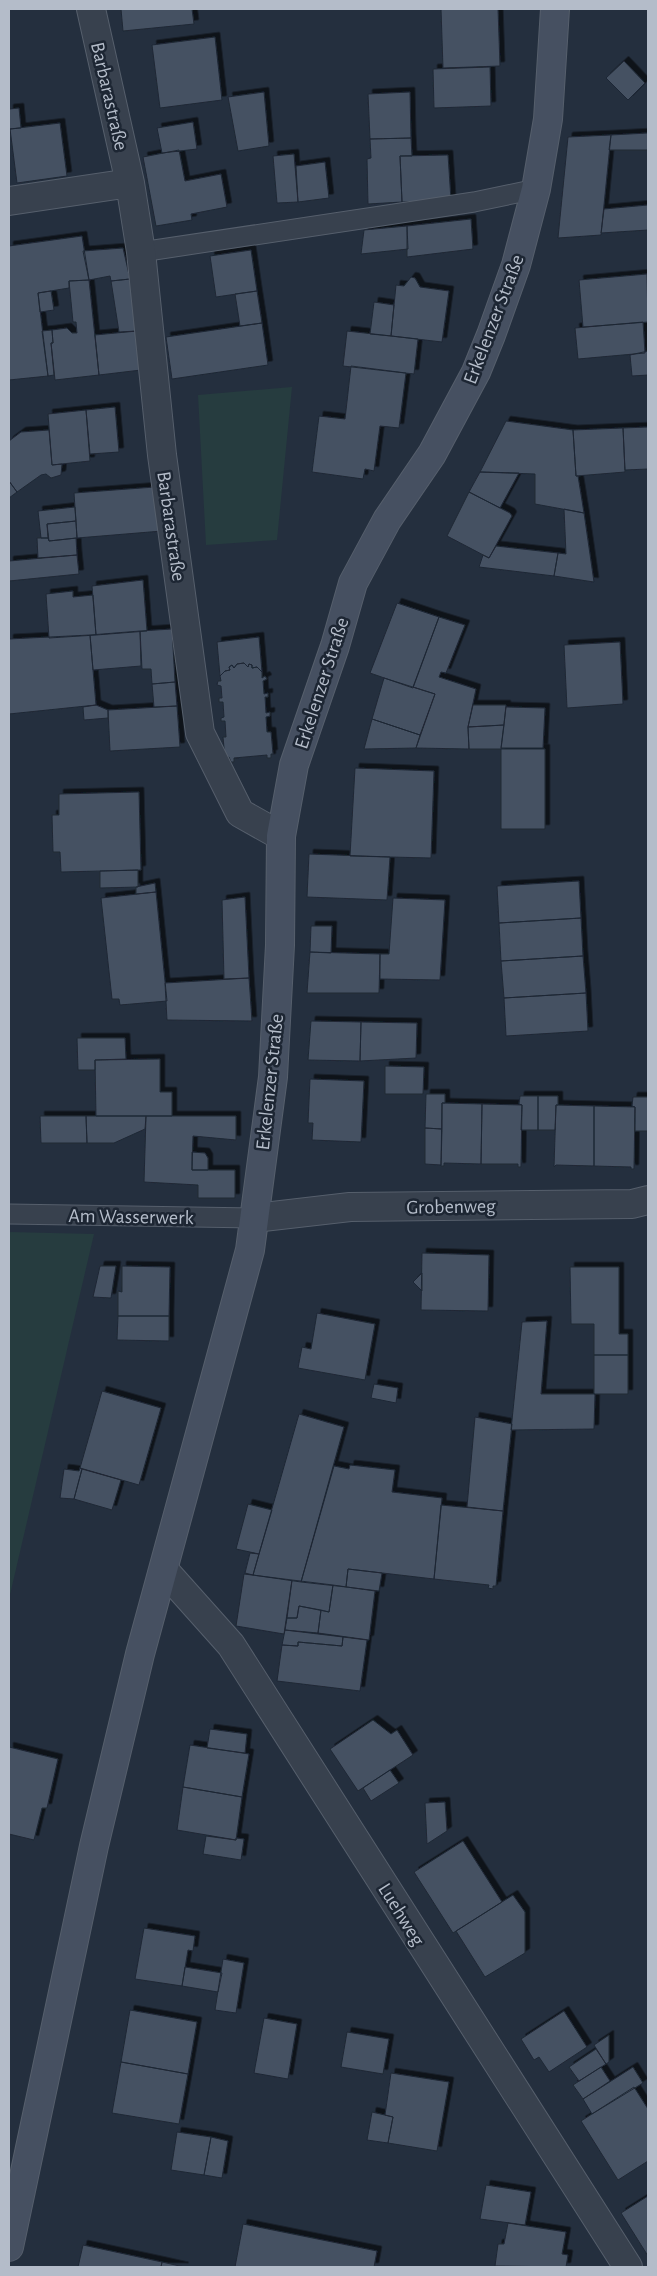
<svg xmlns="http://www.w3.org/2000/svg" width="657" height="2276" font-family="'Alegreya Sans',sans-serif">
<style>
.green{fill:#263c3f}
.building{fill:#455162;stroke:#1f2835;filter:url(#shadow)}
.lines{fill:none;stroke-linecap:round;stroke-linejoin:round}
.lane-casing{stroke:#565f6c;stroke-width:21}
.street-casing{stroke:#565f6c;stroke-width:30}
.secondary-casing{stroke:#565f6c;stroke-width:30}
.lane{stroke:#38414e;stroke-width:19}
.street{stroke:#38414e;stroke-width:28}
.secondary{stroke:#465061;stroke-width:28}
.labels{text-anchor:middle;stroke-width:5;stroke-linejoin:round;paint-order:stroke}
.street-label{font-size:20px;fill:#b4bcc9;stroke:#1d2633}
</style>
<defs>
<filter id="shadow"><feDropShadow dx="4.5" dy="-4.5" stdDeviation="0" flood-color="#0009"/></filter>
</defs>
<rect width="100%" height="100%" fill="#242f3e"/>
<path class="green" d="M292 387 277 540 206 545 198 395Z
M9 1232 94 1234 9 1599Z"/>
<path class="building" d="M121 9H192L194 24 123 31Z
M441 9H498L500 66 443 68Z
M215 37 222 100 160 108 152 45Z
M624 61 645 83 628 100 606 78Z
M490 67 491 106 434 108 433 69Z
M264 92 269 146 238 151 228 97Z
M410 92 411 138 370 139 368 94Z
M19 108 21 128 10 129 9 132V109Z
M193 122 197 149 162 153 157 128Z
M60 123 67 176 17 183 10 129Z
M648 133V150H609L611 135Z
M611 135 601 235 558 238 568 137Z
M411 138 412 156H400L402 202 368 204 367 159 371 158 370 139Z
M179 150 185 181 221 174 227 207 191 214 192 220 156 226 143 157Z
M294 154 298 202 277 203 273 156Z
M448 155 451 200 402 202 400 156Z
M325 162 329 198 298 202 296 166Z
M648 205V230L601 233 604 209Z
M471 219 473 249 407 257V226Z
M407 226 408 249 361 254 364 230Z
M82 236 89 280 69 281V288L38 293 48 376 9 380V246Z
M123 248 130 279 111 281 110 276 89 280 83 251Z
M251 250 257 291 216 297 210 256Z
M647 274 648 322 583 327 579 280Z
M411 277 415 278 420 287 449 291 442 342 391 336 396 285 404 286Z
M130 279 137 331 119 332 111 281Z
M89 280 99 375 55 380 51 343H53L52 330 67 328 72 333H77L76 322H73L69 281Z
M51 291 54 310 40 312 38 293Z
M257 291 262 323 240 326 235 294Z
M374 302 394 305 391 336 370 334Z
M643 322 645 353 578 359 575 328Z
M262 323 268 365 172 379 166 337Z
M52 330 53 343H51L54 375 48 376 42 331Z
M137 331 141 370 99 375 95 335Z
M347 331 418 339 414 374 343 366Z
M648 351V375L632 376 630 355Z
M351 366 406 373 399 428 380 426 374 471 365 469 363 479 312 472 319 416 345 419Z
M115 407 119 452 90 454 86 410Z
M86 410 90 461 52 465 48 414Z
M506 421 573 430 576 476H578L584 513 535 504V474L480 472Z
M648 427V469L625 470 623 428Z
M623 428 625 472 576 476 573 430Z
M49 430 52 465 62 464 61 475 51 478 46 474 41 475 17 492 9 481V441L21 432Z
M480 472 519 473 500 508 469 492Z
M9 481 17 492 9 498Z
M155 487 162 531 77 538 74 493Z
M469 492 510 513 512 516 489 558 447 536Z
M75 507 76 521 47 524 48 538H41L38 511Z
M564 509 584 513 594 582 554 576 558 553 566 554Z
M76 521 77 538 49 541 47 524Z
M37 538H48L49 541 76 538 77 555 38 558Z
M496 546 558 553 554 576 479 567 483 555 489 558Z
M77 555 79 574 9 581V561Z
M143 580 147 631 96 635 92 586Z
M73 591V597L93 595 96 635 49 638 46 594Z
M397 603 439 617 413 688 370 673Z
M439 617 465 625 446 673 441 672 439 677 476 689 468 727 469 749 416 748 435 694 413 687Z
M172 629 175 682 152 684 151 669H142L140 631Z
M140 631 141 666 93 670 90 635Z
M90 635 96 705 9 714V639Z
M259 637 262 672 257 667 252 668V665L249 664 248 667 244 663 237 664 234 668 232 665 229 667 230 670 225 671 220 676 217 642Z
M620 642 623 704 567 708 564 645Z
M244 663 248 667 249 664 252 665V668L257 667 262 672V678L265 676 267 679 263 681 264 694 268 693V697H265L266 713 270 712V716L266 717 267 732H271L273 754H271V758H267V755L234 758V762H231L229 757 225 758 223 737H226L225 721H221V718L224 717 223 702H219V698H222L221 686 217 685 218 681H221L220 676 225 671 230 670 229 667 232 665 234 668 237 664Z
M384 678 435 694 420 735 372 719Z
M175 682 177 706 154 707 152 684Z
M96 705 108 710V718L84 720 83 707Z
M473 705H506L504 725 468 727Z
M177 706 180 747 110 751 108 710Z
M506 707 545 708 543 748H501Z
M372 719 420 735 416 748 364 749Z
M504 725 501 749H469L468 727Z
M501 749H545V829H501Z
M355 768 434 771 431 858 350 856Z
M139 792 141 870 61 872 60 852H53L52 815H59V794Z
M309 854 390 857 387 900 307 897Z
M138 870V887L100 888V871Z
M579 881 581 918 499 923 497 886Z
M155 883 156 892 136 894V887Z
M156 892 167 1001 120 1005 119 999H112L101 898Z
M245 897 249 978 224 979 222 900Z
M393 898 445 900 440 980 380 979V954H389Z
M581 918 583 956 501 961 499 923Z
M311 926H332L331 953 310 952Z
M310 952 380 954 379 993H307Z
M583 956 586 993 504 998 501 961Z
M249 978 252 1021 167 1020 165 983Z
M586 993 588 1031 506 1036 504 998Z
M311 1021 361 1022 360 1061 308 1060Z
M361 1022 417 1023 416 1058 360 1061Z
M77 1038H125L126 1059 95 1060V1070H78Z
M160 1059V1092H172V1116H96L95 1060Z
M385 1066 424 1067 423 1094H385Z
M310 1079 364 1081 361 1142 312 1140 313 1123H308Z
M426 1094H445V1103H442V1129L425 1128Z
M520 1096H538V1130H521L522 1105 519 1104Z
M538 1096H558V1105H556L555 1130H538Z
M633 1097H648V1131H635V1107L632 1106Z
M442 1103 482 1104 481 1164 444 1163V1166H441Z
M482 1104 522 1105 521 1167H518V1164H481Z
M556 1105 594 1106V1166L556 1165 554 1167Z
M594 1106 635 1107 634 1169H631V1167L594 1166Z
M40 1116H86L87 1143H41Z
M86 1116H146L145 1129 114 1143H87Z
M146 1116H236V1140L193 1136 192 1170H235V1198H198V1185L144 1182Z
M425 1128 442 1129 441 1165 425 1164Z
M192 1152 205 1153 208 1158V1170H192Z
M422 1253 489 1255 488 1311 421 1310Z
M100 1266H116L111 1298 93 1297Z
M122 1266 170 1267 169 1316H118V1291L122 1292Z
M570 1267H619V1334H628V1355H594V1324H571Z
M422 1273V1291L413 1282Z
M317 1313 375 1324 365 1380 298 1368 302 1347 311 1349Z
M118 1316H169V1341L117 1340Z
M547 1321 541 1394H595L594 1429 511 1430 522 1322Z
M594 1355H628V1394H594Z
M374 1384 398 1388 396 1403 371 1398Z
M102 1391 161 1408 139 1485 80 1468Z
M299 1414 344 1427 301 1582 253 1575Z
M475 1417 512 1424 503 1511 467 1507Z
M350 1465 395 1470 392 1492 442 1498 434 1579 348 1569 346 1587 301 1582 334 1466 349 1469Z
M80 1468 82 1469 74 1499 60 1498 64 1469 79 1471Z
M82 1469 121 1480 112 1510 74 1499Z
M248 1504 272 1510 259 1554 236 1549Z
M441 1505 503 1511 496 1586H493V1589L488 1588 489 1585 434 1579Z
M250 1553 259 1554 253 1575 245 1573Z
M348 1569 382 1573 379 1591 346 1587Z
M244 1574 292 1580 284 1634 236 1626Z
M292 1580 333 1585 329 1612 299 1606 297 1618H287Z
M333 1585 375 1591 369 1640 318 1633 321 1610 329 1612Z
M299 1606 321 1610 318 1633 285 1630 287 1618H297Z
M285 1630 343 1637 342 1646 298 1642V1646L282 1645Z
M343 1637 367 1640 360 1691 277 1681 282 1645 298 1646V1642L342 1646Z
M373 1720 391 1734 397 1730 413 1755 358 1791 330 1749Z
M210 1729 247 1734 245 1753 207 1748Z
M190 1745 249 1754 242 1797 183 1787Z
M9 1747 58 1759 47 1808H42L34 1840 9 1834Z
M390 1770 399 1783 371 1801 363 1788Z
M183 1787 242 1797 236 1840 177 1830Z
M445 1802 447 1831 427 1844 425 1803Z
M206 1836 236 1840V1838L244 1839 241 1860 203 1854Z
M463 1841 502 1902 453 1933 414 1872Z
M513 1895 525 1912V1953L485 1977 456 1931Z
M144 1928 195 1936 193 1951 188 1950 182 1986 135 1979Z
M223 1959 244 1963 236 2013 215 2010Z
M185 1967 222 1973 218 1992 182 1986Z
M130 2010 197 2022 188 2074 121 2062Z
M564 2011 587 2047 549 2072 539 2057 534 2060 521 2039Z
M264 2018 297 2024 288 2079 254 2073Z
M347 2032 389 2039 383 2074 341 2067Z
M609 2035V2062L606 2064 594 2045Z
M596 2049 606 2064 579 2081 569 2067Z
M121 2062 188 2074 179 2124 112 2113Z
M601 2067 610 2081 583 2099 573 2085Z
M633 2067 643 2083 592 2114 583 2099Z
M391 2073 449 2082 437 2151 388 2143 393 2117 385 2115Z
M634 2087 648 2109V2161L618 2180 581 2121Z
M372 2112 393 2117 388 2143 367 2140Z
M177 2132 211 2137 204 2175 171 2170Z
M211 2137 228 2141 222 2178 204 2175Z
M486 2185 531 2192 525 2225 480 2219Z
M648 2196V2256L621 2213Z
M508 2223 566 2232 562 2254 568 2255 566 2267 495 2266 498 2244H504Z
M243 2224 377 2251 374 2267H235Z
M83 2245 162 2262 161 2267H78Z
M162 2262 184 2267H161Z"/>
<g class="lines">
<g class="lane-casing">
<path id="lane" d="M141 252 474 202 536 189
M9 1214 254 1218"/>
</g>
<g class="street-casing">
<path id="street" d="M91 9 130 183 141 252 162 455 200 733 240 813 281 836
M9 201 130 183
M254 1218 350 1207 632 1204 648 1200
M164 1570 231 1645 628 2267"/>
</g>
<g class="secondary-casing">
<path id="secondary" d="M9 2247 94 1846 140 1654 250 1250 273 1077 280 945 281 836 294 765 335 646 353 583 387 520 432 454 476 372 491 335 516 265 536 189 548 119 555 9"/>
</g>
<use href="#lane" class="lane"/>
<use href="#street" class="street"/>
<use href="#secondary" class="secondary"/>
</g>
<g class="labels">
<g class="street-label">
<text transform="translate(110 96) rotate(77)" y="7">Barbarastraße</text>
<text transform="translate(493 319) rotate(-69)" y="7">Erkelenzer Straße</text>
<text transform="translate(172 526) rotate(82)" y="7">Barbarastraße</text>
<text transform="translate(321 683) rotate(-72)" y="7">Erkelenzer Straße</text>
<text transform="translate(269 1082) rotate(-84)" y="7">Erkelenzer Straße</text>
<text transform="translate(451 1206) rotate(-1)" y="7">Grobenweg</text>
<text transform="translate(131 1216) rotate(1)" y="7">Am Wasserwerk</text>
<text transform="translate(402 1914) rotate(58)" y="7">Luehweg</text>
</g>
</g>
<rect width="657" height="2276" fill="none" stroke="#b4bcc9" stroke-width="20"/>
</svg>
